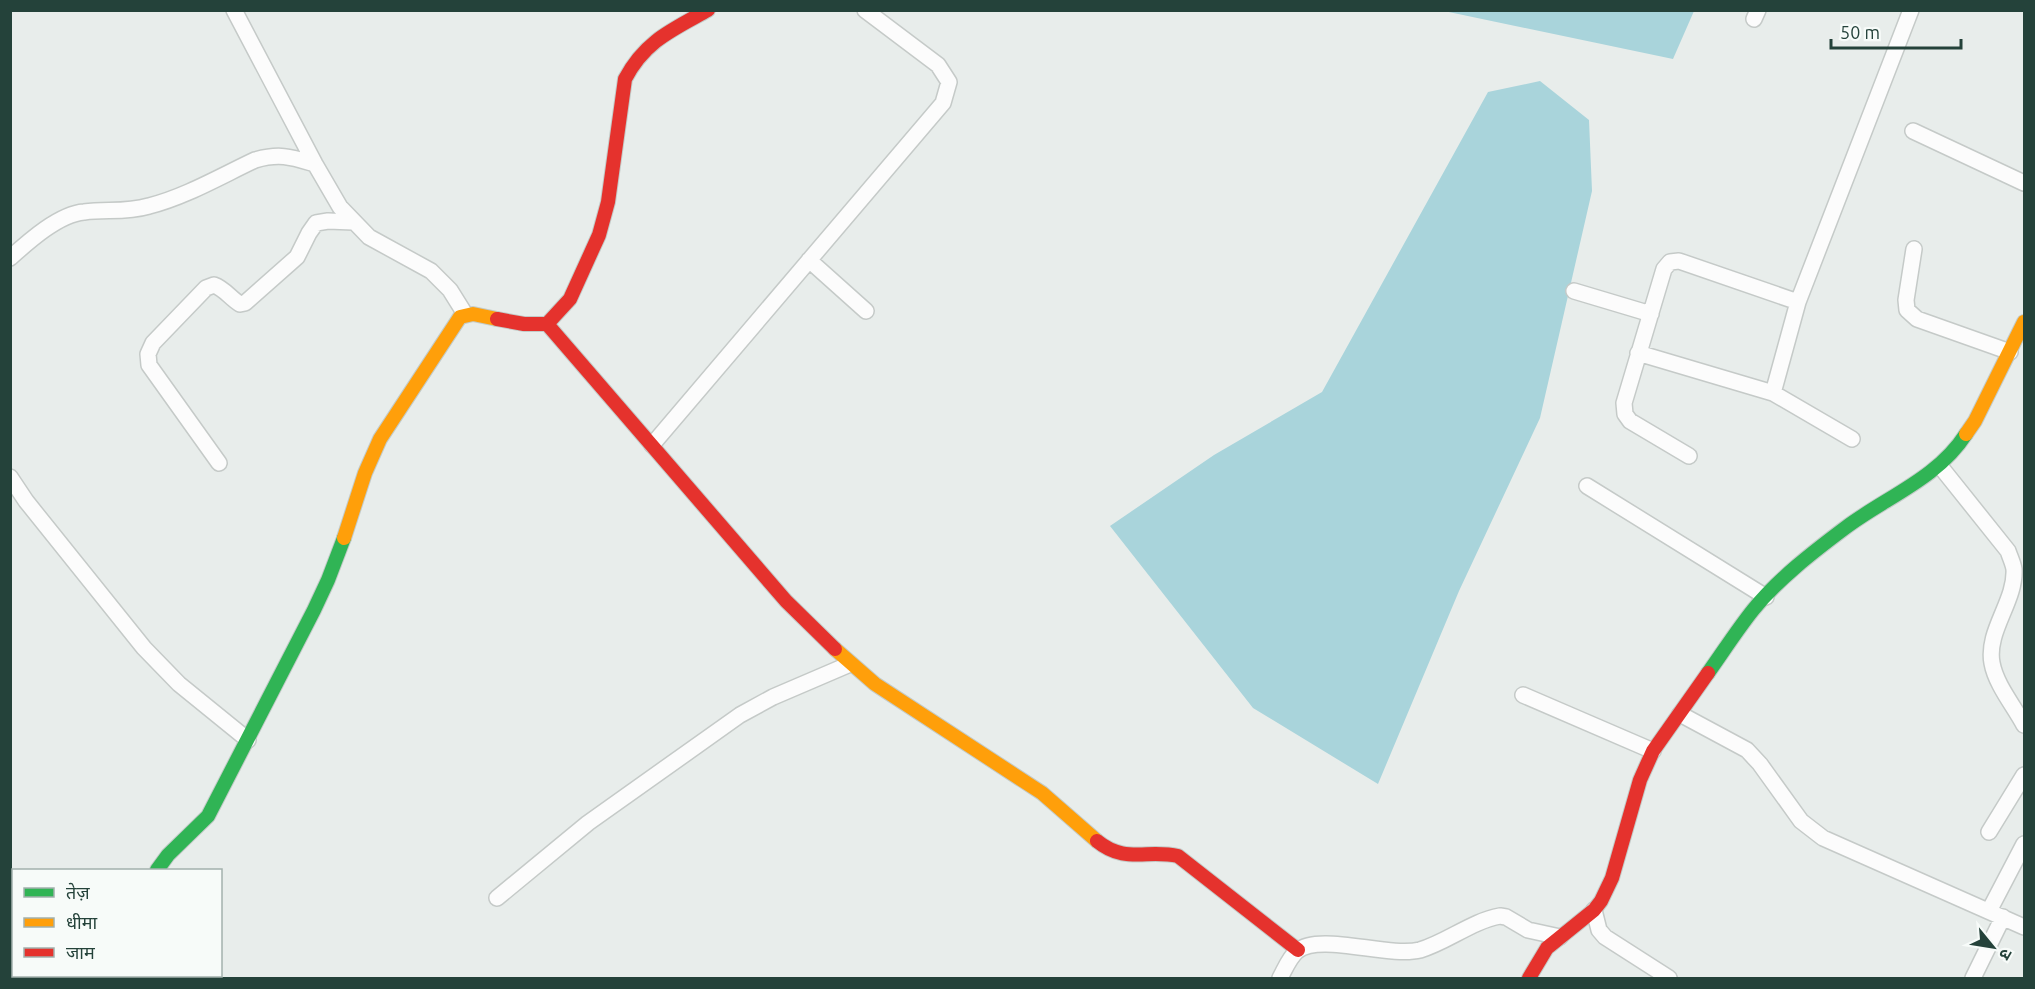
<svg xmlns="http://www.w3.org/2000/svg" width="2035" height="989" font-family="Ubuntu,'Noto Sans Devanagari',sans-serif">
<style>
.water{fill:#a9d4db}
.lines{fill:none;stroke-linecap:round;stroke-linejoin:round}
.street-casing{stroke:#c5cac8;stroke-width:18}
.fast-casing{stroke:#c3cbc8;stroke-width:16}
.slow-casing{stroke:#c3cbc8;stroke-width:16}
.jam-casing{stroke:#c3cbc8;stroke-width:16}
.street{stroke:#fcfcfc;stroke-width:15}
.fast{stroke:#30b455;stroke-width:14}
.slow{stroke:#ff9f0a;stroke-width:14}
.jam{stroke:#e5322d;stroke-width:14}
</style>
<rect width="100%" height="100%" fill="#e8edeb"/>
<path class="water" d="M1444 11H1694L1673 59Z
M1540 81 1589 120 1592 191 1540 418 1459 591 1378 784 1253 708 1110 526 1214 455 1322 392 1488 92Z"/>
<g class="lines">
<g class="street-casing">
<path id="street" d="M234 10 315 164 340 207 369 237 431 271 450 290 465 314
M1754 19 1758 10
M1913 131 2024 183
M1914 249 1906 300 1907 310 1917 319 2010 352
M10 258C29 241 59 214 84 212 107 209 125 213 149 206 185 197 221 176 255 160 280 153 291 157 315 164
M809 260 866 311
M1574 291 1651 314
M1638 353 1773 393 1852 439
M1773 393 1798 302 1911 10
M652 445 943 103 949 82 938 65 865 10
M1689 456 1630 421 1625 414 1624 403 1664 269 1670 262 1679 261 1798 302
M219 463 149 365 148 354 153 343 206 288 214 285C225 289 230 298 240 304L245 303 297 257 309 233 316 223 328 221 353 222
M1940 466 2008 551C2010 557 2013 563 2014 569 2016 601 1986 631 1992 663 1996 685 2014 706 2024 725
M10 477 26 501 144 648 179 684 248 740
M1587 486 1766 597
M1523 695 1653 751
M1680 714 1747 750 1760 764 1801 821 1823 838 2024 927
M1989 832 2024 775
M497 898 588 823 740 715 773 697 850 664
M1594 910 1599 930 1605 937 1669 978
M1989 911 2024 844
M145 976V978
M1280 978C1285 969 1289 958 1297 951 1320 932 1388 958 1420 950 1447 942 1472 921 1500 916L1506 917 1528 930 1560 937
M1973 978 2003 917"/>
</g>
<g class="fast-casing">
<path id="fast" d="M1708 673C1723 652 1737 630 1753 610 1778 579 1813 552 1845 528 1886 497 1937 479 1966 434
M157 870 168 855 208 816 314 610 328 580 344 538"/>
</g>
<g class="slow-casing">
<path id="slow" d="M1966 434 1975 421 2024 322
M344 538 365 473 380 439 460 317 473 314 497 319
M835 649 875 684 1042 793 1097 841"/>
</g>
<g class="jam-casing">
<path id="jam" d="M497 319 524 324H547L570 299 599 235 608 202 625 79C645 41 672 30 708 10
M547 324 786 601 835 649
M1097 841C1125 864 1147 849 1178 856L1298 950
M1529 978 1547 948 1594 910 1601 901 1612 878 1640 780 1653 751 1708 673"/>
</g>
<use href="#street" class="street"/>
<use href="#fast" class="fast"/>
<use href="#slow" class="slow"/>
<use href="#jam" class="jam"/>
</g>
<rect width="2035" height="989" fill="none" stroke="#24423a" stroke-width="24"/>
<rect x="12" y="869" width="210" height="108" fill="#f7fbf9" stroke="#a3b1ad" stroke-width="1.5"/>
<rect x="24" y="888" width="30" height="9" fill="#30b455" stroke="#a3b1ad" stroke-width="1.5"/>
<text x="66" y="899" font-size="18" fill="#24423a">तेज़</text>
<rect x="24" y="918" width="30" height="9" fill="#ff9f0a" stroke="#a3b1ad" stroke-width="1.5"/>
<text x="66" y="929" font-size="18" fill="#24423a">धीमा</text>
<rect x="24" y="948" width="30" height="9" fill="#e5322d" stroke="#a3b1ad" stroke-width="1.5"/>
<text x="66" y="959" font-size="18" fill="#24423a">जाम</text>
<g transform="translate(1993 947) rotate(120)" stroke="#f7fbf9" stroke-width="4.5" paint-order="stroke">
<path d="M0-4.5L10 22L0 15L-10 22Z" fill="#24423a"/>
<text y="-9" font-size="16" font-weight="bold" text-anchor="middle" fill="#24423a">उ</text>
</g>
<path d="M1831 39v9h130v-9" fill="none" stroke="#24423a" stroke-width="3"/>
<text x="1840" y="39" font-size="18" fill="#24423a" stroke="#f7fbf9" stroke-width="4.5" paint-order="stroke">50 m</text>
</svg>
